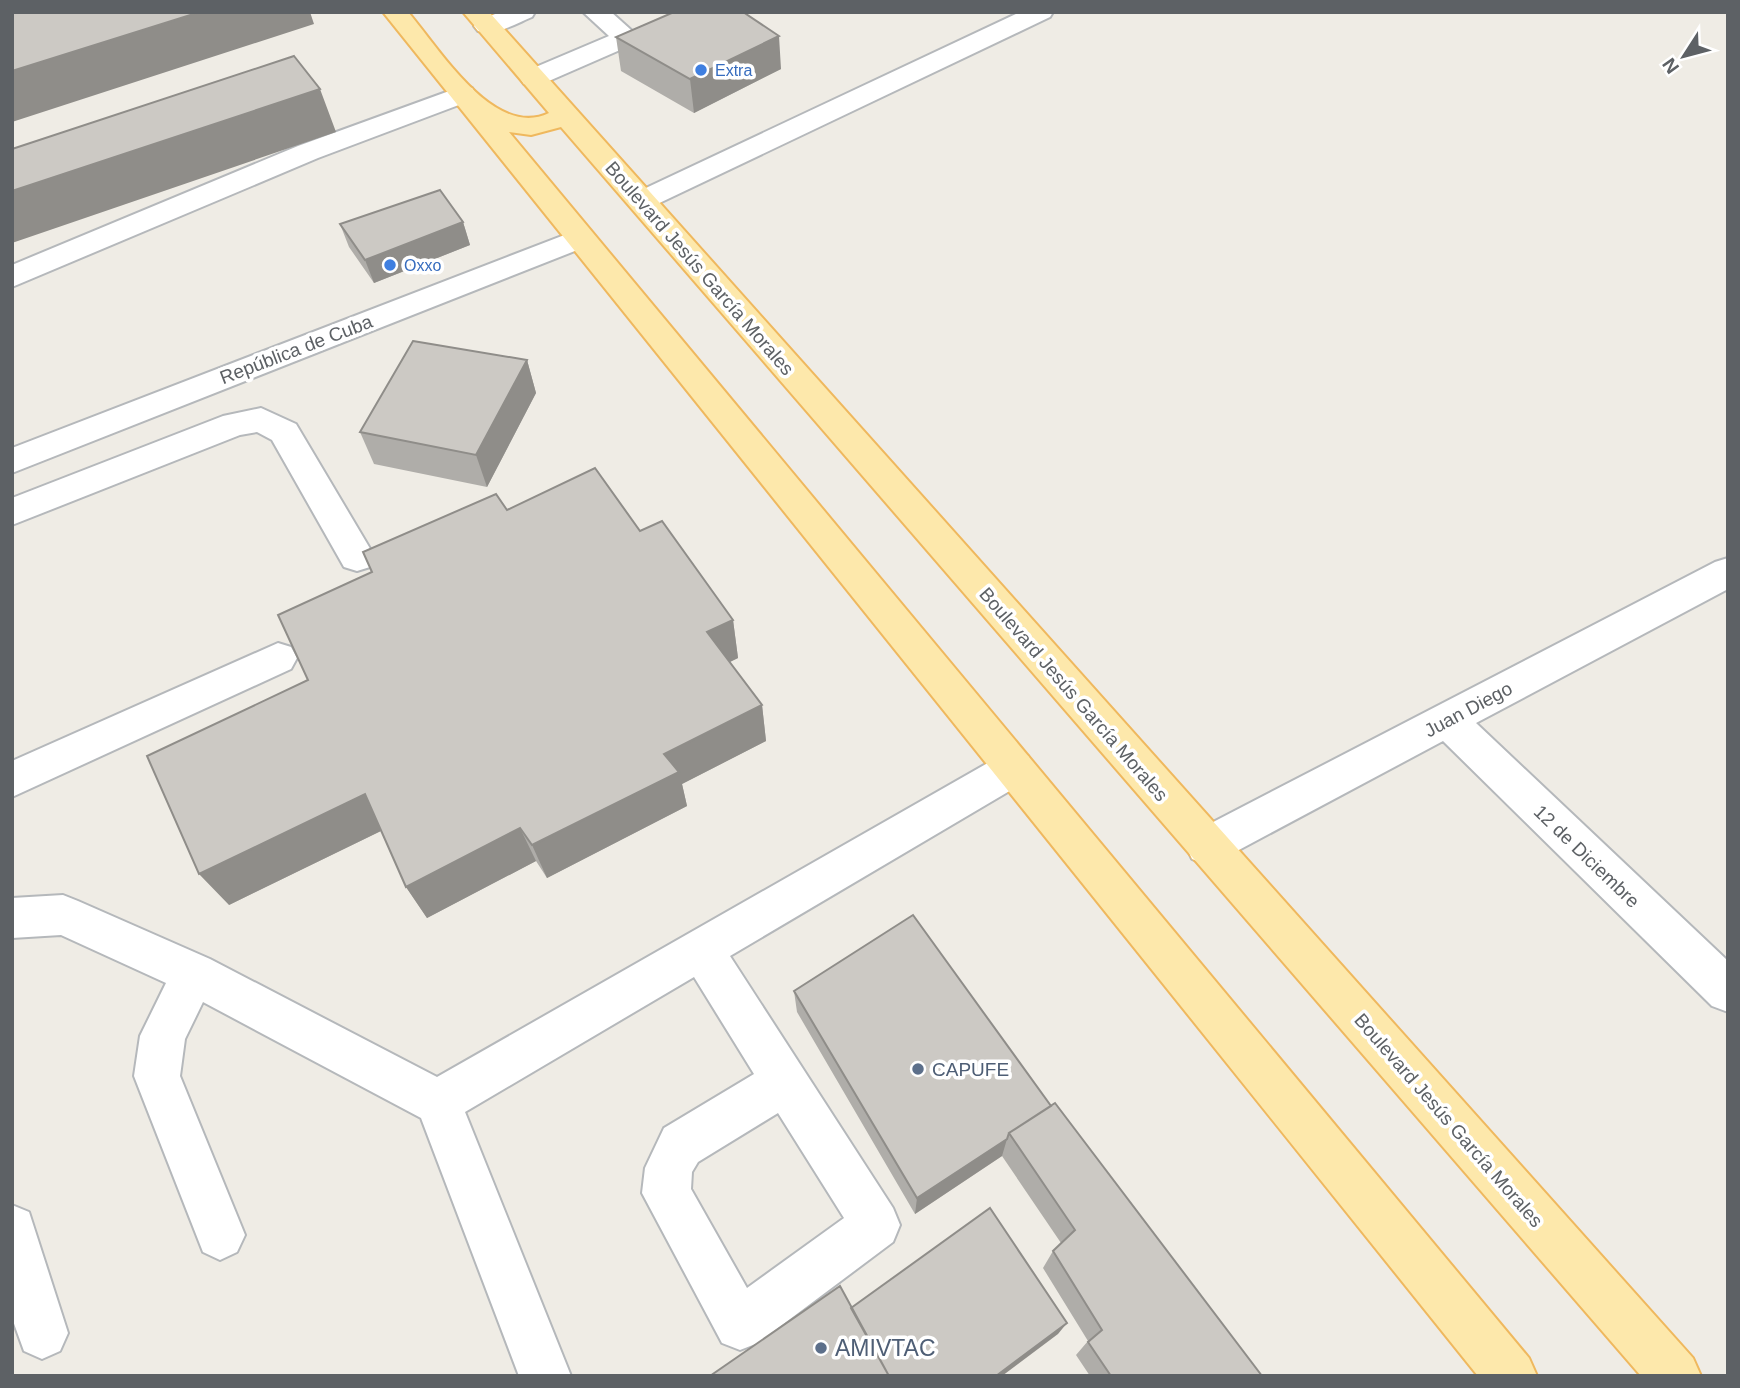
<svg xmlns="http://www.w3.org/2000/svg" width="1740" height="1388" font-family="Helvetica,sans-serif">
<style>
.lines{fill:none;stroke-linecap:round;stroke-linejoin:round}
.minor-casing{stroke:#b5b8bb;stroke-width:4}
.major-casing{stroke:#efb85e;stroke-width:4}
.minor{fill:#fff;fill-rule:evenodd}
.major{fill:#fde8ab;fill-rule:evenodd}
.wall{fill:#afada9}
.shaded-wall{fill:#8f8d89}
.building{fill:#ccc9c4;stroke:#8f8d89;stroke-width:2}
.shop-dot{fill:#3f7fe0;stroke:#fff;stroke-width:2.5}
.service-dot{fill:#5c6f8a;stroke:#fff;stroke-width:2.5}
.labels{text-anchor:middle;stroke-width:7;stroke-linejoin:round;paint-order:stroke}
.far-shop-label{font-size:16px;fill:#366cbe;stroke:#fff;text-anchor:start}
.street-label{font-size:19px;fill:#5d6165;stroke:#fff}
.service-label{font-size:19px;fill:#4e5e75;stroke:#fff;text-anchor:start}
.near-service-label{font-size:23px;fill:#4e5e75;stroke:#fff;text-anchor:start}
</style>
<rect width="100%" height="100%" fill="#efece5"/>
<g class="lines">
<g class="minor-casing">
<path id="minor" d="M500 12H535L532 17C515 24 496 36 478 31L474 26 478 21Z
M583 12H611L640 38 636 43 542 84 533 86 524 84 520 78 524 72 609 36Z
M1020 12H1053L1050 17 651 207 641 210 631 207 627 201 631 195Z
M463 86 472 88 476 94 472 100 318 158 12 287V265L298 146Z
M580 229 590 231 595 238 590 245 12 473V448Z
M261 408 296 424 375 557 370 567 357 571 344 567 272 440 257 432 240 435 12 525V498L223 416Z
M1728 558V589L1476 723 1728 961V1012L1712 1006 1443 741 1222 859 1207 865 1192 859 1186 846 1192 833 1715 562Z
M278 643 291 647 297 658 291 669 12 797V761Z
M1014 751 1028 756 1034 768 1028 780 730 956 893 1208 900 1225 893 1242 758 1343 740 1350 722 1343 642 1193 645 1168 664 1128 754 1074 694 977 465 1112 571 1376H519L421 1118 203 1002 185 1039 180 1076 245 1235 237 1252 220 1260 203 1252 134 1076 140 1036 166 983 61 935 12 938V898L63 895 78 901 210 959 437 1077 1000 756ZM778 1113 844 1218 747 1288 691 1189 692 1172 698 1162Z
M12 1205 29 1212 68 1333 60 1351 42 1359 24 1351 12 1318Z"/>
</g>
<g class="major-casing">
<path id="major" d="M383 12H408C439 48 494 140 549 113L463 12H489L1693 1358 1701 1376H1641L561 127 531 135 509 132 1529 1358 1537 1376H1478Z"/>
</g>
<use href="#minor" class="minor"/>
<use href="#major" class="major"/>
</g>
<path class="wall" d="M616 37 781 69 694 113 621 71Z
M463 222 470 245 374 283 349 247 340 224Z
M527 360 536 393 487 487 374 464 360 432Z
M507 510 640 531 733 620 738 658 730 662 762 705 766 741 682 784 687 806 547 878 536 861 427 918 406 887 381 831 229 905 308 680Z
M794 991 1051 1106 1262 1376H1090L1076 1355 1088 1341 1043 1268 1053 1251 1061 1243 1002 1156 915 1214 797 1012Z"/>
<path class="shaded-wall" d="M200 12H310L314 24 12 122V71Z
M779 36 781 69 694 113 690 79Z
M320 89 336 132 12 243V191Z
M463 222 470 245 374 283 365 260Z
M527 360 536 393 487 487 476 455Z
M733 620 738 658 713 670 707 632Z
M762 705 766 741 682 784 687 806 547 878 532 845 664 754Z
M365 794 387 828 229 905 199 874Z
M520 828 536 861 427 918 406 887Z
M1007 1139 1002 1156 915 1214 917 1198Z
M1067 1323 1058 1334 1002 1376H996Z"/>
<path class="building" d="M12 12H200L12 71Z
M674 12H743L779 36 690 79 616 37Z
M294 56 320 89 12 191V149Z
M440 190 463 222 365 260 340 224Z
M413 341 527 360 476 455 360 432Z
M595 468 640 531 662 521 733 620 707 632 762 705 664 754 679 772 532 845 520 828 406 887 365 794 199 874 147 756 308 680 278 615 372 572 363 552 496 494 507 510Z
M913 915 1051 1106 1009 1133 1007 1139 917 1198 794 991Z
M1055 1103 1262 1376H1111L1088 1342 1102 1330 1053 1251 1075 1230 1009 1133Z
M990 1208 1067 1323 996 1376H889L851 1308Z
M840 1286 889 1376H710Z"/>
<g class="shop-dot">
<circle cx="701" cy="70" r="7"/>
<circle cx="390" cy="265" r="7"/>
</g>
<g class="service-dot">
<circle cx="918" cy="1069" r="7"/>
<circle cx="821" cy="1348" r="7"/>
</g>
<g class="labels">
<g class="far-shop-label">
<text x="715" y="76">Extra</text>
<text x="404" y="271">Oxxo</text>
</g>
<g class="street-label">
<text transform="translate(700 268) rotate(49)" y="7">Boulevard Jesús García Morales</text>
<text transform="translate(296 349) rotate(-21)" y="7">República de Cuba</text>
<text transform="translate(1074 694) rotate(49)" y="7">Boulevard Jesús García Morales</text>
<text transform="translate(1468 709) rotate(-28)" y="7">Juan Diego</text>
<text transform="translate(1587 856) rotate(44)" y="7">12 de Diciembre</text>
<text transform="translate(1449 1120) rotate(49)" y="7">Boulevard Jesús García Morales</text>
</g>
<g class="service-label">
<text x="932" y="1076">CAPUFE</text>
</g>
<g class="near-service-label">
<text x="835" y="1356">AMIVTAC</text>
</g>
</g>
<rect width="1740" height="1388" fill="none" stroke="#5d6165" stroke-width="28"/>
<g transform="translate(1684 56) rotate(234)" stroke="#ffffff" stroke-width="5" paint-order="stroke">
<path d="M0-5L12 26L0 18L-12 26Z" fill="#5d6165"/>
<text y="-10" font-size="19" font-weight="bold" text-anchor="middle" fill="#5d6165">N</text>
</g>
</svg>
